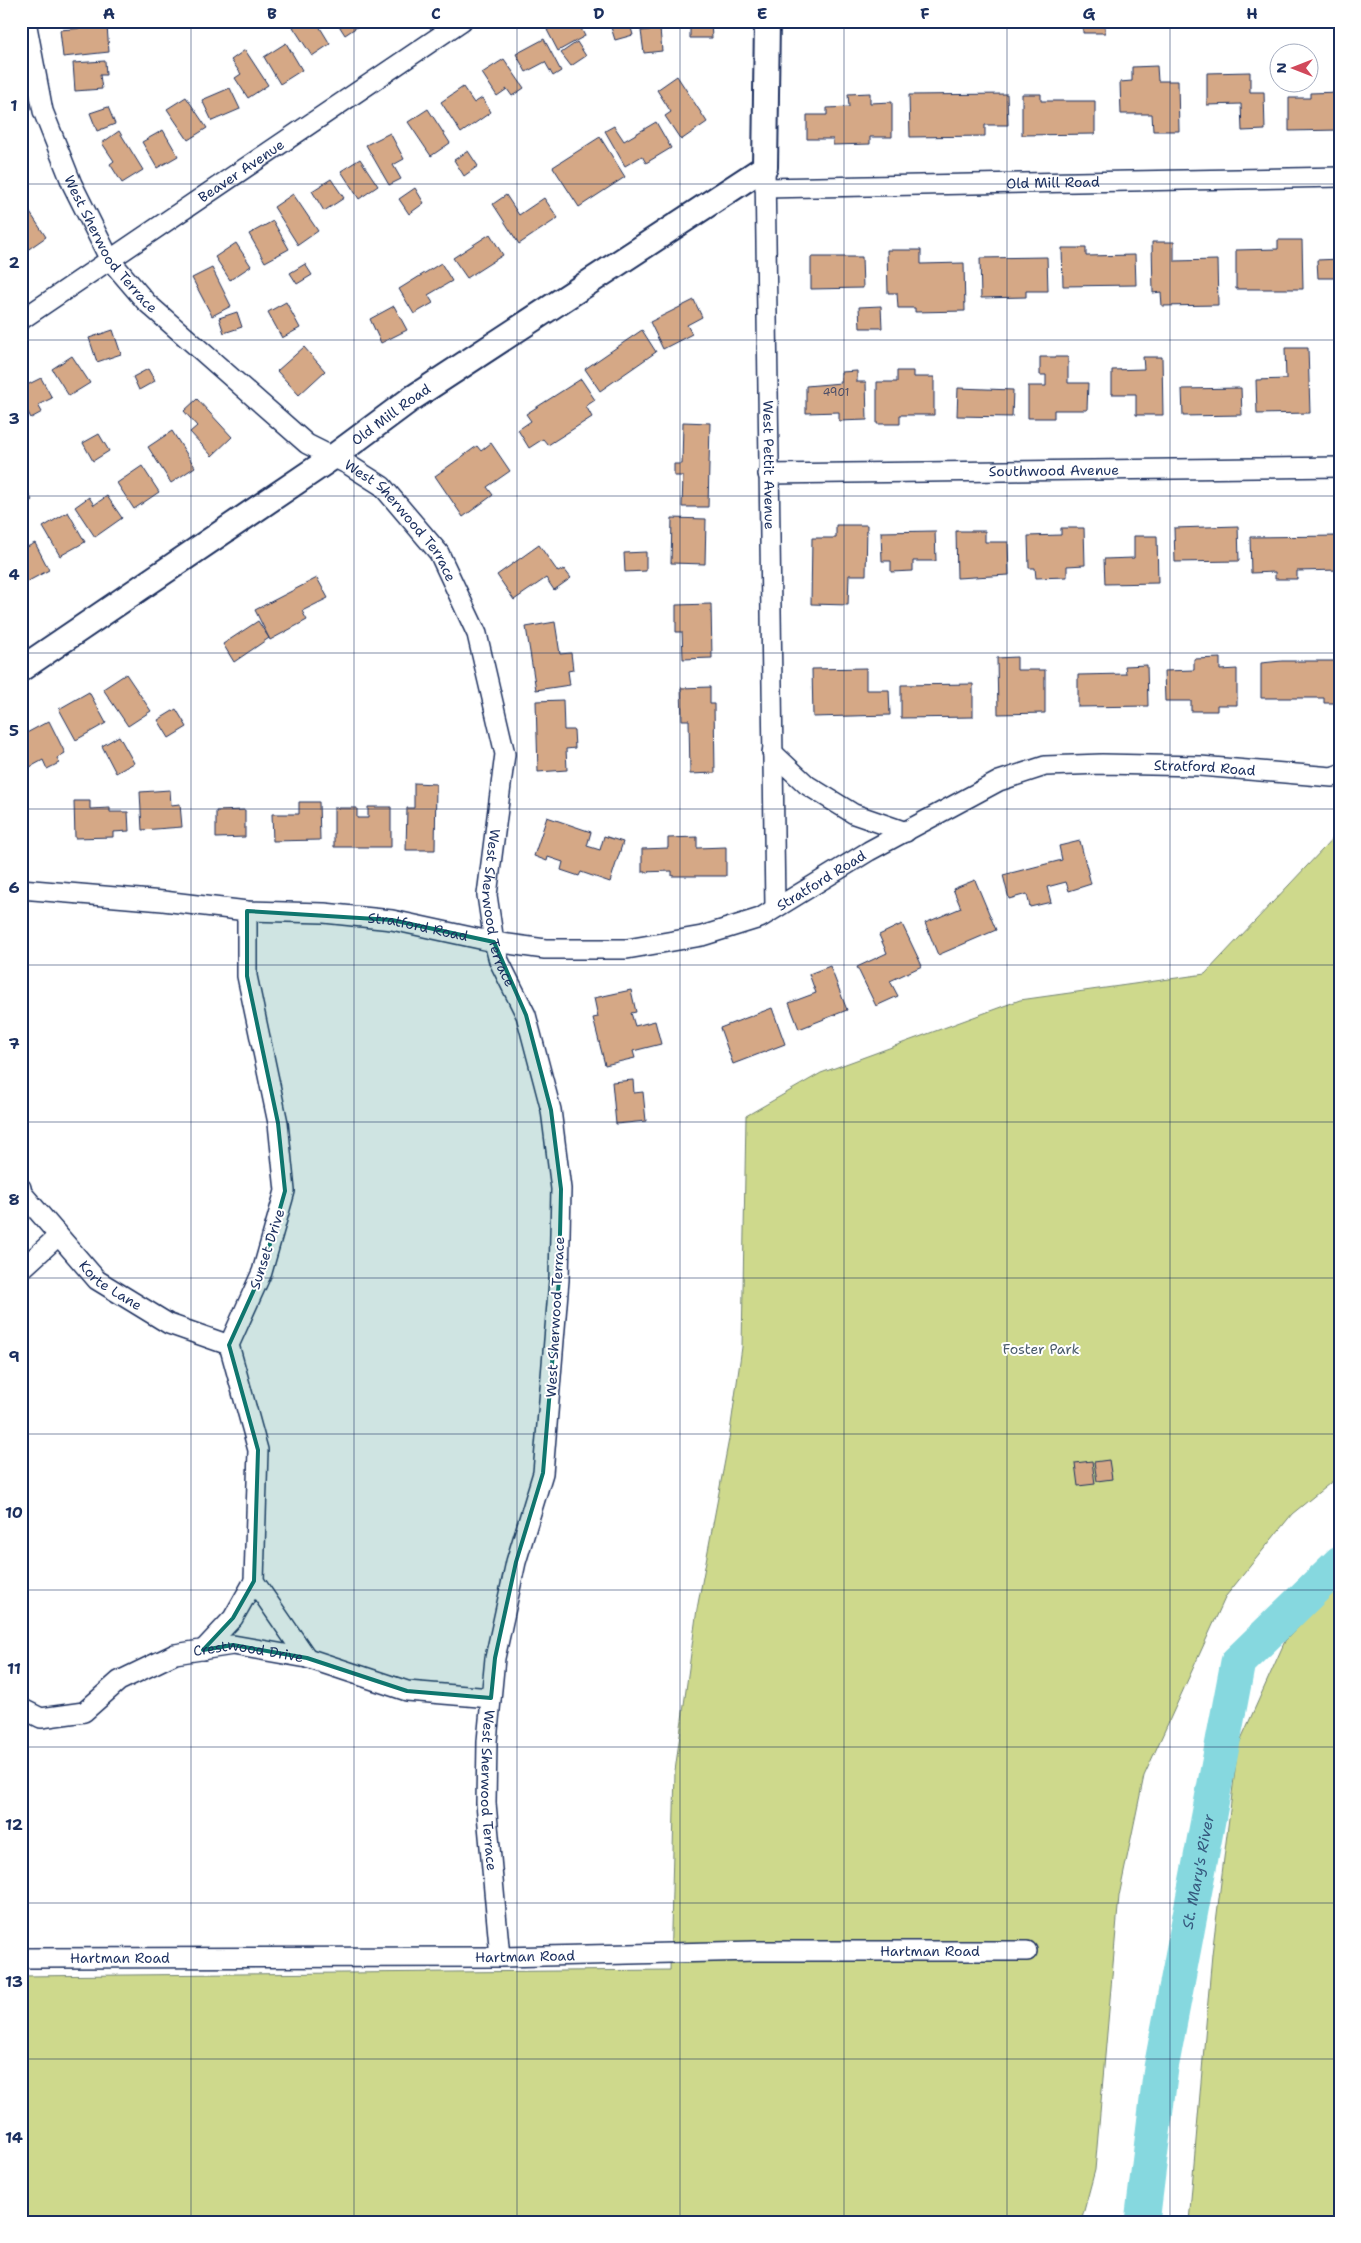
<svg xmlns="http://www.w3.org/2000/svg" width="1361" height="2243" font-family="'Shantell Sans',sans-serif">
<style>
.green{fill:#ced98c;stroke:#748475}
.lines{fill:none;stroke-linecap:round;stroke-linejoin:round}
.river{stroke:#86d8df;stroke-width:35}
.building{fill:#d5a886;stroke:#1b2f5e}
.minor-casing{stroke:#1b2f5e;stroke-width:22}
.major-casing{stroke:#1b2f5e;stroke-width:28}
.minor{stroke:#fff;stroke-width:19}
.major{stroke:#fff;stroke-width:24}
.marked{fill:#0f766e;fill-opacity:0.2;stroke:#0f766e;stroke-width:4;stroke-linejoin:round}
.grid{fill:none;stroke:#1b2f5e;stroke-width:1;stroke-opacity:0.55}
.labels{text-anchor:middle;stroke-width:4;stroke-linejoin:round;paint-order:stroke}
.number-label{font-size:11px;fill:#4a4d68}
.street-label{font-size:14px;fill:#1b2f5e;stroke:#fff}
.park-label{font-size:14px;fill:#485a6a;stroke:#fff}
.water-label{font-size:15px;font-style:italic;fill:#36597e;stroke:#fff}
.neatline{fill:none;stroke:#1b2f5e;stroke-width:2}
.grid-label{font-size:16px;text-anchor:middle;font-weight:bold;fill:#1b2f5e}
</style>
<rect width="100%" height="100%" fill="#fff"/>
<filter id="ink" filterUnits="userSpaceOnUse"><feTurbulence type="fractalNoise" baseFrequency=".02" numOctaves="2"/><feDisplacementMap in="SourceGraphic" scale="10" xChannelSelector="R" yChannelSelector="G"/><feConvolveMatrix kernelMatrix="1 2 1 2 8 2 1 2 1" color-interpolation-filters="sRGB"/></filter>
<g filter="url(#ink)">
<path class="green" d="M1340 831V1475L1292 1514 1226 1596 1144 1776 1119 1896 1095 2170 1081 2222H21V1976L670 1970 675 1771 697 1609 729 1439 742 1347 746 1116 821 1073 1020 1000 1205 974Z
M1340 1583V2222H1189L1212 1954 1238 1746 1285 1641Z"/>
<g class="lines">
<path class="river" id="s1" d="M1142 2222 1161 2068 1238 1662 1340 1563"/>
</g>
<path class="building" d="M120 21H139L140 27 121 28Z
M301 21H316L330 44 312 56 293 27Z
M336 21H361L363 23 345 35Z
M563 21H577L585 36 558 51 547 30Z
M597 21H629L633 35 615 40 609 21 598 25Z
M690 21H711L712 38H690Z
M1083 21H1105V33H1083Z
M107 26 109 52 63 57 60 30Z
M660 29 662 51 644 53 641 31Z
M544 39 561 71 553 76 545 62 526 72 516 54Z
M577 42 586 56 571 66 561 53Z
M286 43 302 70 280 84 264 57Z
M245 50 268 85 248 98 235 78 241 74 231 60Z
M504 59 524 88 512 96 507 89 497 96 482 73Z
M105 61 106 75H100L102 89 75 91 73 63Z
M1157 66 1158 81H1178L1179 131H1153L1152 114H1121L1120 82 1132 81V67Z
M1250 72V92H1264L1265 130 1242 131 1241 104 1207 105V73Z
M677 76 707 122 681 140 665 116 671 112 657 90Z
M463 87 474 103 482 98 491 112 461 133 441 102Z
M230 88 240 109 212 121 202 100Z
M1340 92 1338 130 1289 131V98H1310V93Z
M870 93V103L892 102V137H870V144L833 145V139H807V115H827V108L849 107 848 94Z
M1007 94 1008 125H985V136L910 137 909 95Z
M1022 94H1041V101H1095V134L1022 135Z
M186 97 207 128 188 140 167 109Z
M108 107 115 124 97 131 90 113Z
M428 109 450 143 431 156 408 122Z
M656 122 671 148 646 163 642 156 625 166 605 131 614 126 624 141Z
M163 130 178 156 157 168 142 142Z
M119 131 143 170 122 183 110 164 114 161 102 143Z
M390 133 404 159 393 165 401 179 389 185 366 145Z
M600 137 625 177 579 207 553 167Z
M468 151 478 166 464 176 454 160Z
M360 159 378 186 359 199 341 171Z
M331 179 344 198 324 211 312 191Z
M415 188 424 203 409 214 399 199Z
M293 194 318 231 298 245 274 207Z
M506 195 519 215 544 198 558 218 519 244 493 204Z
M23 202 46 237 23 253 21 251Z
M273 221 289 249 265 262 249 234Z
M490 234 503 255 467 278 453 258Z
M1278 240H1302L1303 289H1236V250L1278 249Z
M1152 242H1174V261L1217 260 1218 305 1162 306 1161 292 1153 293Z
M236 243 251 266 230 280 215 257Z
M1062 248H1086V256L1135 255 1136 285 1063 286Z
M887 250H921V264L964 263 965 311 915 312V308H898L897 293H888Z
M811 257H862L863 288 811 289Z
M1047 257 1048 291H1026V297L981 298 980 258Z
M1340 259V278H1318L1317 260Z
M441 263 452 281 428 295 433 303 414 314 399 289Z
M305 264 312 275 297 284 290 273Z
M212 268 231 306 212 316 192 278Z
M694 300 702 317 687 325 692 334 663 349 650 322Z
M286 302 300 328 282 338 268 312Z
M394 306 407 330 381 343 370 319Z
M881 306 882 328H860L859 307Z
M237 312 242 327 224 333 219 318Z
M113 330 121 354 97 362 89 338Z
M642 330 656 352 600 391 585 369Z
M304 347 325 371 299 395 277 371Z
M1285 348H1308L1310 413 1257 414 1256 380 1286 379Z
M72 356 90 383 69 396 52 369Z
M1040 357H1068V383H1088L1087 410H1054V418H1028V386H1046V375H1040Z
M1143 357H1162L1163 415H1136V394H1112V370L1144 369Z
M148 369 155 381 139 390 133 377Z
M857 371V382H866L867 420 839 421V412L806 413V386L841 383V372Z
M897 371H913V377H934V415H900V424H877V382H897Z
M41 378 52 398 38 405 42 412 31 418 21 399V388Z
M581 379 595 400 586 406 592 417 548 445 543 439 529 448 518 430 531 421 526 414Z
M958 388 1013 390 1012 417 957 416Z
M1241 388 1242 415 1183 416 1182 389Z
M197 399 232 437 212 456 190 432 197 426 184 411Z
M683 422 710 423 708 507H682L683 476H674V464H682Z
M172 431 195 467 171 483 148 447Z
M99 434 109 451 93 461 83 443Z
M491 443 510 471 487 487 493 495 463 517 435 476 477 446 481 451Z
M142 466 159 492 134 509 117 483Z
M21 483 32 500 21 507Z
M107 496 122 518 95 537 75 507 89 497 94 505Z
M68 512 85 542 60 556 43 527Z
M672 518 706 519 705 564 671 563Z
M836 525H867L866 575H849L848 605 811 604 812 538H836Z
M1238 526 1239 561 1175 562 1174 528Z
M1061 528H1084L1085 565 1067 566V577L1036 578 1035 568H1029L1028 536 1061 535Z
M935 531 936 561H913V571L891 572V561H882L881 532Z
M956 531H985V542H1008L1009 575 957 578Z
M1134 536H1157L1158 583 1105 584 1104 559 1134 558Z
M1340 536V570L1297 571V579H1275V572L1251 573 1250 537Z
M35 543 49 570 21 585V550Z
M539 545 558 572 564 569 571 578 554 590 546 578 514 600 497 575Z
M646 552V571L625 572 624 553Z
M317 578 328 598 302 611 307 620 270 640 255 610Z
M711 604 712 658 683 659 682 632H676V605Z
M258 621 269 638 234 662 223 644Z
M555 622 560 654 571 653 573 670 568 671 570 685 536 690 526 627Z
M1017 657V670H1045V713L998 714 997 658Z
M1220 658V670L1237 669V705H1217V711H1191V701H1165L1164 671 1194 670V659Z
M1282 661H1340V703H1324V698H1261V663Z
M1147 665 1148 706 1078 707V675L1126 674 1125 666Z
M866 668V690H889L890 715 813 717 812 669Z
M126 674 151 711 128 726 103 689Z
M973 684V717L901 718V685Z
M710 687V704H714L715 773 690 774 689 720H682L681 688Z
M89 692 106 723 76 740 59 709Z
M563 700 564 730H574L575 748 566 749 567 770 538 772 536 701Z
M176 709 187 727 169 738 158 720Z
M49 721 65 753 57 758 59 763 47 769 43 760 21 772V736Z
M119 736 134 763 116 773 102 746Z
M414 783 436 784 435 850H406L407 808H414Z
M170 790 171 805 180 804 182 827 142 830 140 792Z
M74 801H90V809L110 808V812H128L129 831 113 832V837L75 838Z
M299 802H319L320 840 273 841 272 814H299Z
M368 807H391V847H334V808H357V818H368Z
M245 810V837L216 838V811Z
M547 817 591 832 587 846 600 850 604 836 623 842 610 882 581 872 579 876 561 870 563 862 548 857 547 861 534 856Z
M697 837V848L726 847V876H672V871L642 872V849L668 848V838Z
M1080 841 1091 884 1069 891 1066 882 1047 887 1051 902 1030 907 1027 894 1009 899 1003 875 1062 860 1059 846Z
M975 880 996 930 938 955 925 923 961 908 953 889Z
M902 924 922 966 890 981 898 996 876 1006 857 967 887 953 879 935Z
M830 966 847 1010 799 1029 789 1003 816 993 809 974Z
M631 990 636 1012 631 1013 635 1026 655 1021 661 1044 633 1051 635 1058 605 1065 593 1018 598 1017 594 998Z
M772 1008 785 1044 733 1064 720 1028Z
M633 1080 634 1093 643 1092 646 1121 616 1124 612 1082Z
M1109 1460 1112 1479 1097 1481 1094 1462Z
M1092 1461 1095 1484 1078 1486 1075 1463Z"/>
<g class="lines">
<g class="minor-casing">
<g id="minor">
<path id="s2" d="M26 21 43 111 72 184 110 260 146 302 307 444 349 465 382 486 439 553 477 634 505 754 487 895 494 942 499 961 526 1015 551 1110 561 1189 559 1280 543 1473 516 1562 495 1658 487 1741 486 1803 500 1957"/>
<path id="s3" d="M765 167 775 908"/>
<path id="s4" d="M765 188 1340 177"/>
<path id="s5" d="M21 320 462 21"/>
<path id="s6" d="M768 474 1340 467"/>
<path d="M772 752 807 785 854 814 906 832"/>
<path id="s7" d="M21 889 163 901 247 911 324 913 392 920 494 942 545 949H627L702 936 760 918 869 851 999 781 1045 766 1102 764 1200 766 1332 777 1340 774"/>
<path d="M247 911V976L278 1123 285 1191 262 1272 229 1345 258 1450 254 1581 307 1658"/>
<path id="s8" d="M21 1188 22 1193 97 1280 169 1324 229 1345"/>
<path d="M21 1270 57 1237"/>
<path d="M203 1650 233 1618 254 1581"/>
<path id="s9" d="M21 1708 41 1718 84 1712 119 1681 175 1654 233 1645 307 1658 407 1691 491 1698"/>
<path id="s10" d="M21 1958 500 1957 756 1951H1027"/>
</g>
</g>
<g class="major-casing">
<g id="major">
<path id="s11" d="M21 669 333 457 411 399 765 167 767 21"/>
</g>
</g>
<use href="#minor" class="minor"/>
<use href="#major" class="major"/>
</g>
</g>
<path class="marked" d="M247 911 392 920 494 942 526 1015 551 1110 561 1189 559 1280 543 1473 516 1562 495 1658 491 1698 407 1691 307 1658 233 1645 203 1650 233 1618 254 1581 258 1450 229 1345 262 1272 285 1191 278 1123 247 976Z"/>
<path class="grid" d="M191 21V2222M354 21V2222M517 21V2222M680 21V2222M844 21V2222M1007 21V2222M1170 21V2222M21 184H1340M21 340H1340M21 496H1340M21 653H1340M21 809H1340M21 965H1340M21 1122H1340M21 1278H1340M21 1434H1340M21 1590H1340M21 1747H1340M21 1903H1340M21 2059H1340"/>
<g class="labels">
<g class="number-label">
<text x="836" y="396">4901</text>
</g>
<g class="street-label">
<text dy="5" stroke="none"><textPath href="#s5" startOffset="266">Beaver Avenue</textPath></text>
<text dy="5" stroke="none"><textPath href="#s4" startOffset="288">Old Mill Road</textPath></text>
<text dy="5" stroke="none"><textPath href="#s2" startOffset="242">West Sherwood Terrace</textPath></text>
<text dy="5" stroke="none"><textPath href="#s11" startOffset="449">Old Mill Road</textPath></text>
<text dy="5" stroke="none"><textPath href="#s3" startOffset="298">West Pettit Avenue</textPath></text>
<text dy="5" stroke="none"><textPath href="#s6" startOffset="286">Southwood Avenue</textPath></text>
<text dy="5" stroke="none"><textPath href="#s2" startOffset="649">West Sherwood Terrace</textPath></text>
<text dy="5" stroke="none"><textPath href="#s7" startOffset="1231">Stratford Road</textPath></text>
<text dy="5" stroke="none"><textPath href="#s7" startOffset="819">Stratford Road</textPath></text>
<text dy="5" stroke="none"><textPath href="#s2" startOffset="1068">West Sherwood Terrace</textPath></text>
<text dy="5" stroke="none"><textPath href="#s7" startOffset="399">Stratford Road</textPath></text>
<text transform="translate(267 1249) rotate(-72)" y="5">Sunset Drive</text>
<text dy="5" stroke="none"><textPath href="#s8" startOffset="134">Korte Lane</textPath></text>
<text transform="translate(555 1317) rotate(-87)" y="5">West Sherwood Terrace</text>
<text dy="5" stroke="none"><textPath href="#s9" startOffset="249">Crestwood Drive</textPath></text>
<text dy="5" stroke="none"><textPath href="#s2" startOffset="1968">West Sherwood Terrace</textPath></text>
<text dy="5" stroke="none"><textPath href="#s10" startOffset="909">Hartman Road</textPath></text>
<text dy="5" stroke="none"><textPath href="#s10" startOffset="504">Hartman Road</textPath></text>
<text dy="5" stroke="none"><textPath href="#s10" startOffset="99">Hartman Road</textPath></text>
</g>
<g class="park-label">
<text x="1041" y="1354">Foster Park</text>
</g>
<g class="water-label">
<text dy="5" stroke="none"><textPath href="#s1" startOffset="355">St. Mary's River</textPath></text>
</g>
</g>
<rect width="1361" height="2243" fill="none" stroke="#fff" stroke-width="55"/>
<g transform="translate(1294 68) rotate(270)"><circle r="24" fill="#ffffff" stroke="#a4acbf"/>
<path d="M0-4L9 19L0 12L-9 19Z" fill="#d1495b"/>
<text y="-8" font-size="14" font-weight="bold" text-anchor="middle" fill="#1b2f5e">N</text>
</g>
<rect x="28" y="28" width="1306" height="2188" class="neatline"/>
<g class="grid-label">
<text x="109" y="19">A</text>
<text x="272" y="19">B</text>
<text x="436" y="19">C</text>
<text x="599" y="19">D</text>
<text x="762" y="19">E</text>
<text x="925" y="19">F</text>
<text x="1089" y="19">G</text>
<text x="1252" y="19">H</text>
<text x="14" y="111">1</text>
<text x="14" y="268">2</text>
<text x="14" y="424">3</text>
<text x="14" y="580">4</text>
<text x="14" y="736">5</text>
<text x="14" y="893">6</text>
<text x="14" y="1049">7</text>
<text x="14" y="1205">8</text>
<text x="14" y="1362">9</text>
<text x="14" y="1518">10</text>
<text x="14" y="1674">11</text>
<text x="14" y="1830">12</text>
<text x="14" y="1987">13</text>
<text x="14" y="2143">14</text>
</g>
</svg>
